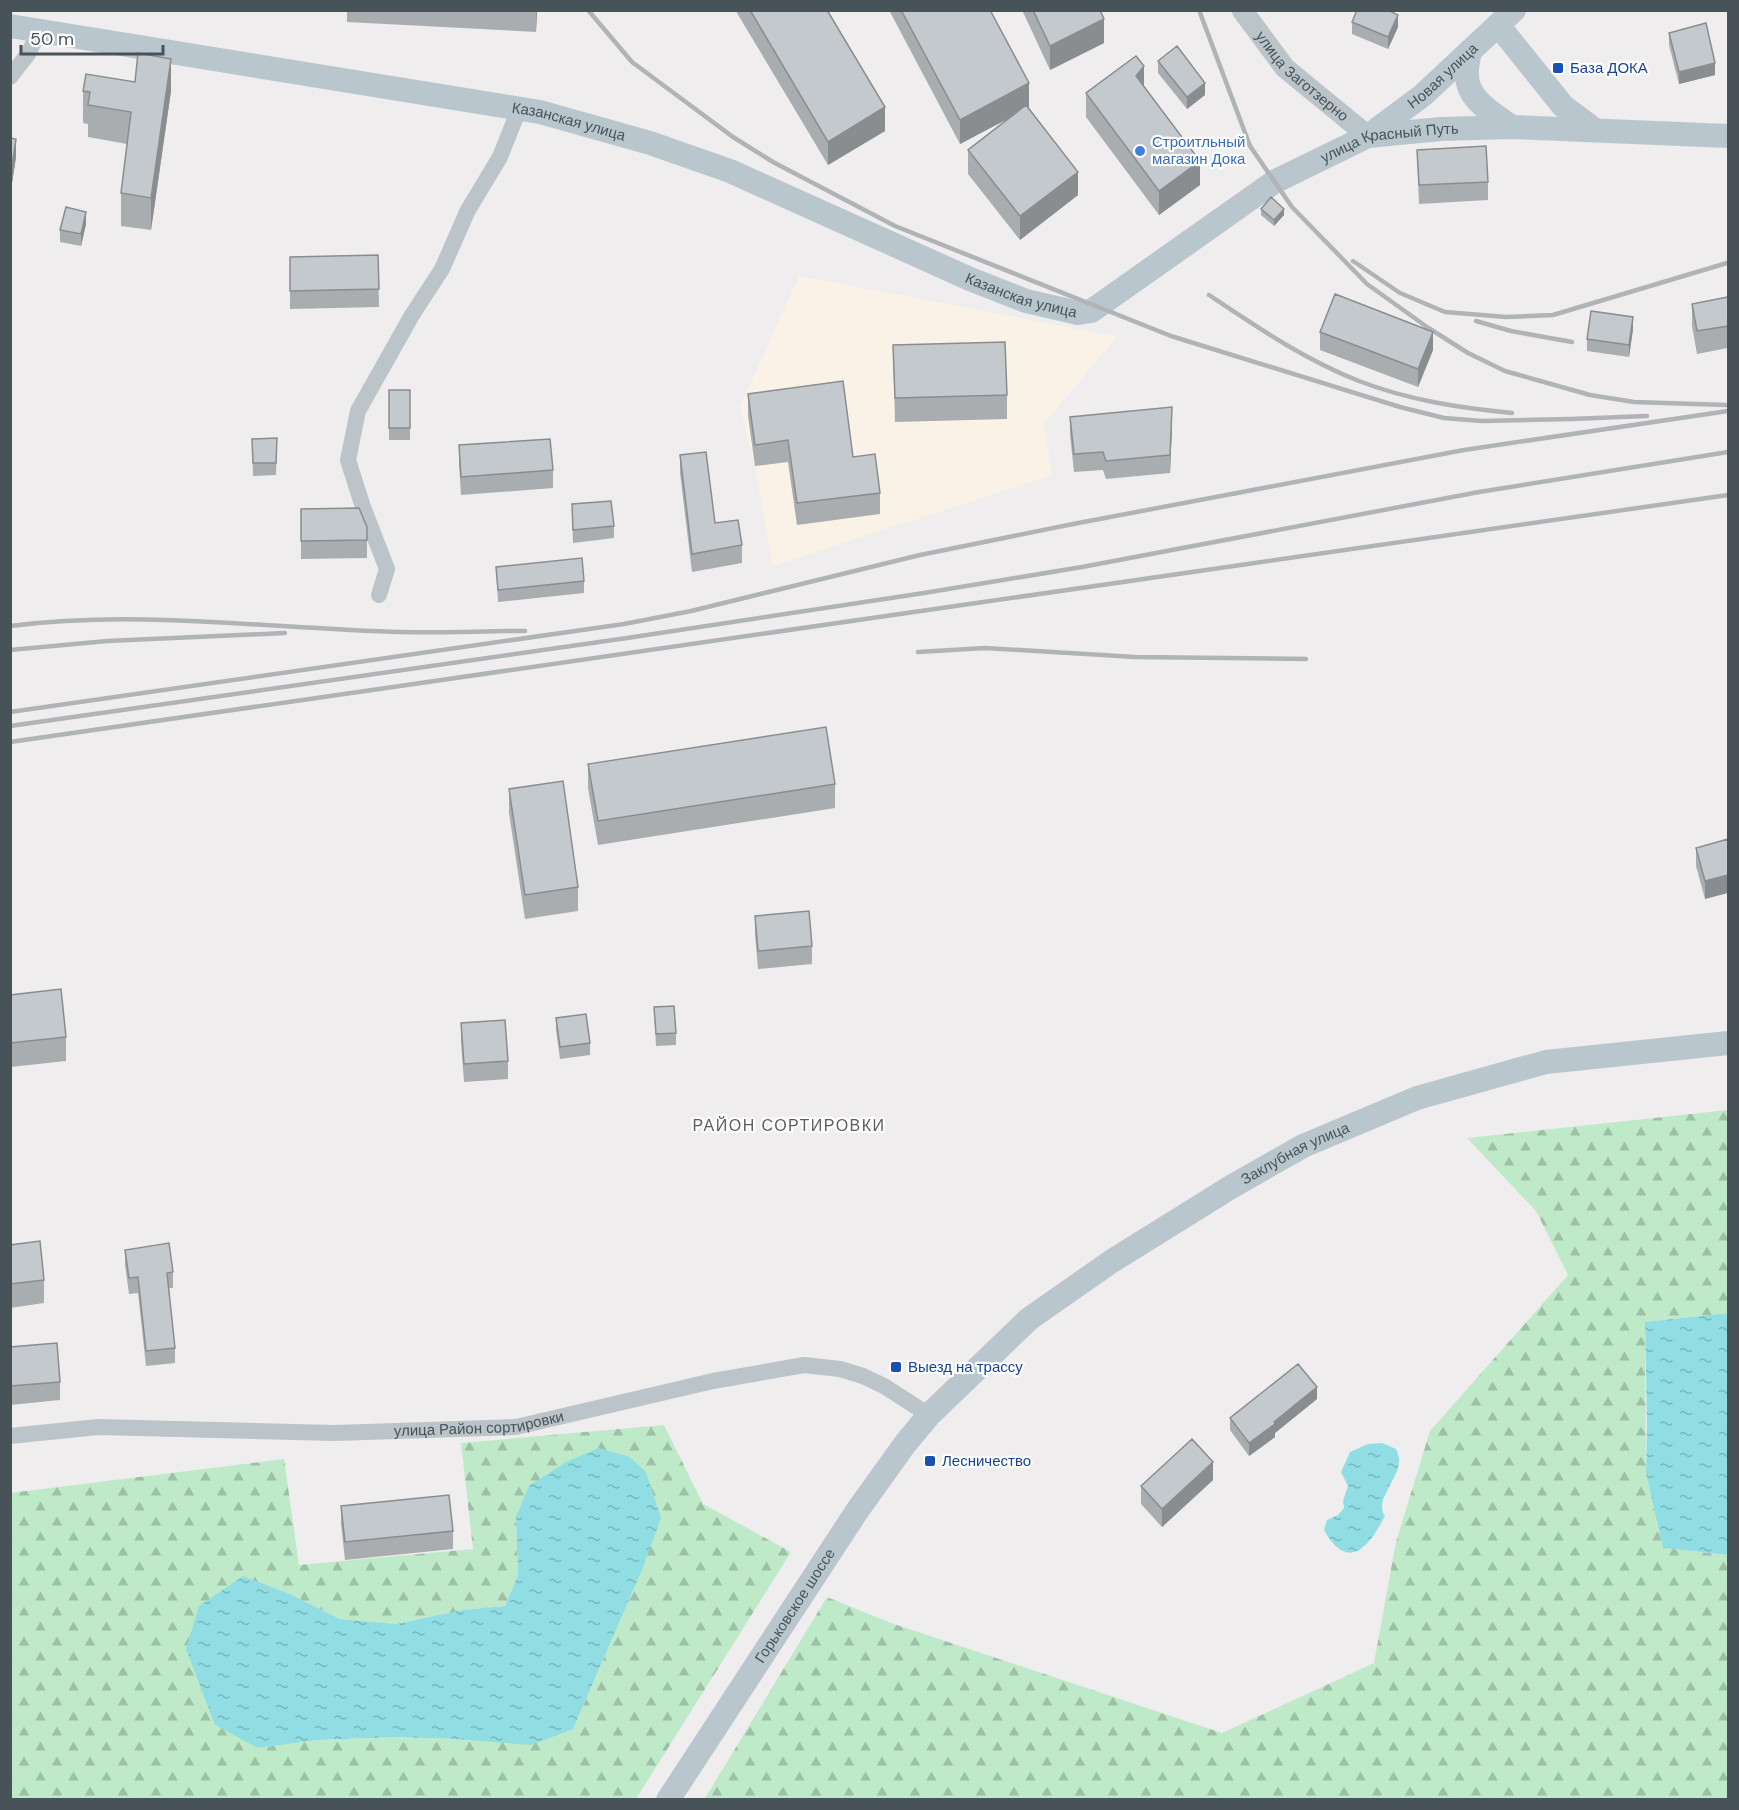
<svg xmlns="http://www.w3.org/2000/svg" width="1739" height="1810" font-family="'DM Sans',sans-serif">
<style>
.commercial{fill:#faf2e7}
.forest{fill:url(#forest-firs);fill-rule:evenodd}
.water{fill:url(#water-ripples)}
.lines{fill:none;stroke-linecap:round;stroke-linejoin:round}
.minor{stroke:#bac4c9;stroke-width:16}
.tertiary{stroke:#bac4c9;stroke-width:21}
.secondary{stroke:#bac6ce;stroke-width:24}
.rail{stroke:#b0b4b7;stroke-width:4.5}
.wall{fill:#a9adb0}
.shaded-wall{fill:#898d90}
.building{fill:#c4c9cd;stroke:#898d90;stroke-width:1.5}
.transit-dot{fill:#1a4fb4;stroke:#fff;stroke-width:2}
.shop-dot{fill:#3f7fe0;stroke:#fff;stroke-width:2}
.labels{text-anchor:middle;stroke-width:4.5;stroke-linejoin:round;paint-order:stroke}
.transit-label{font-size:15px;fill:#164399;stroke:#fff;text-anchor:start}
.street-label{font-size:15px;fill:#475359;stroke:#fff}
.shop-label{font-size:15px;fill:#366cbe;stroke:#fff;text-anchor:start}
.neighbourhood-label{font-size:16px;letter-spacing:1.5px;fill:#5b5f61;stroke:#fff}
</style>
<defs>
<pattern id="forest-firs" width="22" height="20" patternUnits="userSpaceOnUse" patternTransform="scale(1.5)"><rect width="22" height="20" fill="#bfeac9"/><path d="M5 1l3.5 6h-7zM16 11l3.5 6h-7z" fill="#9dc0a6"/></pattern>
<pattern id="water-ripples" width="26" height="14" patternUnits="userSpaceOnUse" patternTransform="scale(1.5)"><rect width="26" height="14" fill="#90dee3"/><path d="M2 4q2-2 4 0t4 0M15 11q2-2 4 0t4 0" fill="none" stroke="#77b7bb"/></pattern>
</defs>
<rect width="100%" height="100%" fill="#f0edee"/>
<path class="commercial" d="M799 276 1011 316 1117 337 1044 423 1052 475 773 566 754 462 740 407Z"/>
<path class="forest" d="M1728 1110V1313L1645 1322 1646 1474 1663 1548 1728 1555V1799L704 1800 827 1597 891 1623 1222 1733 1374 1663 1396 1542 1430 1431 1568 1275 1536 1211 1467 1138Z
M664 1425 703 1504 791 1552 636 1799H11L10 1493 284 1459 299 1565 473 1549 461 1443ZM516 1518 642 1570 573 1729 456 1739 395 1737 318 1740 258 1748 292 1595 340 1619 395 1624 462 1610 505 1606 518 1575Z"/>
<path class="water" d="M1728 1313V1555L1663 1548 1646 1474 1647 1424 1645 1322Z
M1382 1443 1396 1449C1398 1453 1400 1459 1399 1463 1397 1481 1374 1501 1385 1516 1369 1547 1348 1573 1324 1530L1327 1520 1338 1515 1344 1508 1343 1501 1348 1486 1341 1472 1350 1452 1368 1444Z
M599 1448 630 1457 646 1472 661 1518 642 1570 573 1729 531 1745 456 1739 395 1737 318 1740 258 1748 215 1725 186 1649 199 1606 243 1576 292 1595 340 1619 396 1624 462 1610 505 1606 518 1575 516 1517 529 1486 566 1462Z"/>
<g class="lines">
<g class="minor">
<path d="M10 77 28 54 40 30"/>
<path d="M379 595 387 569 363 507 348 460 358 411 412 315 442 269 468 210 500 157 519 109"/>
<path id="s1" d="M10 1436 98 1427 335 1433 516 1427 713 1381 804 1365 840 1369 863 1376 884 1386 929 1415"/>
</g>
<path class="tertiary" id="s2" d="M1242 10 1285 68 1368 136"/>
<g class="secondary">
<path d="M1498 25 1563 106 1595 130"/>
<path id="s3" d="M10 26 540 112 650 143 730 171 970 279 1026 301 1078 313 1091 311 1097 307 1274 182 1368 136 1441 129 1512 127 1728 136"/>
<path d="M1470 51C1469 59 1466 67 1467 75 1467 100 1494 114 1512 127"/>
<path id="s4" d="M1368 136 1423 95 1514 10"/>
<path id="s5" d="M668 1800 857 1511 905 1444 929 1415 1029 1319 1112 1261 1231 1187 1303 1146 1417 1098 1546 1062 1728 1043"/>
</g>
<path class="rail" d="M588 10 632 62 733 137 773 162 895 226 1171 336 1400 407 1444 418 1482 421 1571 419 1647 416
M1199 10 1250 146 1292 207 1367 284 1427 327 1468 353 1505 371 1590 395 1634 402 1726 405
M1353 261 1400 293 1445 312 1506 317 1553 315 1727 263
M1209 295C1257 327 1305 360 1359 381 1408 400 1460 408 1512 413
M1476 321 1511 331 1572 342
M10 626C141 609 271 629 402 632 443 633 484 631 525 631
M10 650 107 641 285 633
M918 652 985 648 1135 657 1306 659
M10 712 624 624 691 611 920 555 1073 524 1464 450 1728 411
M10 726 627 638 924 593 1082 567 1479 492 1728 452
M10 742 1728 495"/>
</g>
<path class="wall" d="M347 10H537L536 32 347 22Z
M737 10H827L885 131 828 165 737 13Z
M889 10H990L1029 107 1028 108 1078 195 1020 240 968 174V150L1010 118 960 144Z
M1022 10H1100L1104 43 1050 70Z
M1352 22 1398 27 1388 49 1352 34Z
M1669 33 1715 75 1679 84 1669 45Z
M1158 61 1205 95 1187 109 1158 73Z
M1144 87 1200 185 1159 215 1086 117V93Z
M83 91H171L151 230 121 226V193L127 144 88 137V124L83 123Z
M10 138 16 157 12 183 10 182Z
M1417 150 1488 182V200L1419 204Z
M1261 209 1284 215 1274 226 1261 215Z
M86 224 81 246 60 242V230Z
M378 255 379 307 290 309V257Z
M1728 297V348L1697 354 1692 326V304Z
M1633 329 1629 357 1587 351V339Z
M1320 332 1433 350 1418 387 1320 350Z
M893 345 1007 395V419L895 422Z
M389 390H410V440H389Z
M748 394 853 457 880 493V514L797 525 788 462 755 466 748 416Z
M1070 417 1172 425 1170 473 1106 479 1103 470 1074 472 1070 435Z
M277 438 276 475 253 476 252 439Z
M459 445 553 470V488L461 495 459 463Z
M680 455 715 523 742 545V563L692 572 680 473Z
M572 504 614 526V538L573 543Z
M301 509 367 527V558L301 559Z
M496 567 584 581V593L498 602Z
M588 764 835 784V808L598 845 588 788Z
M509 789 578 887V911L525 919 509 813Z
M1728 839 1705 899 1696 866V848Z
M755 916 812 946V964L758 969 755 934Z
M10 995 66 1037V1061L10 1067Z
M654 1007 676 1033V1045L656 1046Z
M556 1018 590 1043V1055L560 1059 556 1030Z
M461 1023 508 1061V1079L464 1082 461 1041Z
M10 1245 44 1280V1303L10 1308Z
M125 1250 173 1272V1288H169L175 1348V1363L146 1366 138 1293 129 1294 125 1265Z
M10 1347 60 1382V1400L10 1405Z
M1317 1399 1275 1433V1437L1249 1456 1230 1430V1418Z
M1213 1480 1162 1527 1141 1504V1486Z
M341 1506 453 1531V1549L345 1560 341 1524Z"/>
<path class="shaded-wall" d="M536 10H537L536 32Z
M1398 15V27L1388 49V37Z
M1104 19V43L1050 70V46Z
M171 59V91L151 230V198Z
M1715 63V75L1679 84V72Z
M1144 66V90L1136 76Z
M1029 83V107L960 144V120Z
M1205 83V95L1187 109V97Z
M885 107V131L828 165V142Z
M16 139V157L12 183V165Z
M1200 161V185L1159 215V191Z
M1078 172V195L1020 240V216Z
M1284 209V215L1274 226V220Z
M86 212V224L81 246V234Z
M1633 317V329L1629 357V345Z
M1433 332V350L1418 387V369Z
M1172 407V425L1170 473V455Z
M1728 875V893L1705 899V881Z
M1317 1387V1399L1275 1433V1437L1249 1456V1443Z
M1213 1462V1480L1162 1527V1509Z"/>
<path class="building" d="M750 10H827L885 107 828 142Z
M901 10H990L1029 83 960 120Z
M1033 10H1100L1104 19 1050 46Z
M1357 10H1388L1398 15 1388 37 1352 22Z
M1706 23 1715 63 1679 72 1669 33Z
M1177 46 1205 83 1187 97 1158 61Z
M138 53 171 59 151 198 121 193 131 112 88 105 90 92 83 91 86 74 135 82Z
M1136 56 1144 66 1136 76 1200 161 1159 191 1086 93Z
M1026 105 1078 172 1020 216 968 150Z
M10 138 16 139 12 165 10 164Z
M1486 146 1488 182 1419 185 1417 150Z
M1271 197 1284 209 1274 220 1261 209Z
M66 207 86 212 81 234 60 230Z
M378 255 379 289 290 291V257Z
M1335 294 1433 332 1418 369 1320 332Z
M1728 297V326L1697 331 1692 304Z
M1591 311 1633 317 1629 345 1587 339Z
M1005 342 1007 395 895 398 893 345Z
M843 381 853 457 875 454 880 493 797 503 788 440 755 445 748 394Z
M389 390H410V428H389Z
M1172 407 1170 455 1106 461 1103 452 1074 454 1070 417Z
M277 438 276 463H253L252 439Z
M550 439 553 470 461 477 459 445Z
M706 452 715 523 738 520 742 545 692 554 680 455Z
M611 501 614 526 573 530 572 504Z
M359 508 367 527V540L301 541V509Z
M582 558 584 581 498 590 496 567Z
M826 727 835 784 598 821 588 764Z
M563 781 578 887 525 895 509 789Z
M1728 839V875L1705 881 1696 848Z
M809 911 812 946 758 951 755 916Z
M61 989 66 1037 10 1043V995Z
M674 1006 676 1033 656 1034 654 1007Z
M586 1014 590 1043 560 1047 556 1018Z
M505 1020 508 1061 464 1064 461 1023Z
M40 1241 44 1280 10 1284V1245Z
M169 1243 173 1272 167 1273 175 1348 146 1351 138 1277 129 1278 125 1250Z
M57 1343 60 1382 10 1386V1347Z
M1298 1364 1317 1387 1274 1422 1275 1424 1249 1443 1230 1418Z
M1192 1439 1213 1462 1162 1509 1141 1486Z
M449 1495 453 1531 345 1542 341 1506Z"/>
<g class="transit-dot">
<rect x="1552" y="62" width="12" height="12" rx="3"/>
<rect x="890" y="1361" width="12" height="12" rx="3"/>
<rect x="924" y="1455" width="12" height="12" rx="3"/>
</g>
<circle class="shop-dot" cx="1140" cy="151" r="6"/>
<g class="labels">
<g class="transit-label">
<text x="1570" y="73">База ДОКА</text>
<text x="908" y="1372">Выезд на трассу</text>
<text x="942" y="1466">Лесничество</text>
</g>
<g class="street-label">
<text dy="5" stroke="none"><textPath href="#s2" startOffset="90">улица Заготзерно</textPath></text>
<text dy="5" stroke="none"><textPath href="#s4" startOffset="96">Новая улица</textPath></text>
<text dy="5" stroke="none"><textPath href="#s3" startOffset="567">Казанская улица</textPath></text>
<text dy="5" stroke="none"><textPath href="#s3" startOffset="1474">улица Красный Путь</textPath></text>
<text dy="5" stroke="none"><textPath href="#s3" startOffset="1053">Казанская улица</textPath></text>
<text dy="5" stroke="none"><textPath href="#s5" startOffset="918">Заклубная улица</textPath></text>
<text dy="5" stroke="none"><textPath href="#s1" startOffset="470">улица Район сортировки</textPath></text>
<text dy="5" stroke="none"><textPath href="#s5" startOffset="232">Горьковское шоссе</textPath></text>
</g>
<g class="shop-label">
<text x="1152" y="147">Строитльный<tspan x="1152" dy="17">магазин Дока</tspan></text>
</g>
<g class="neighbourhood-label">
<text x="789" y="1131">РАЙОН СОРТИРОВКИ</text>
</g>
</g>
<rect width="1739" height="1810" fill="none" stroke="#475359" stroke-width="24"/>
<path d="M21 45v9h142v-9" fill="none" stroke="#475359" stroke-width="3"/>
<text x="30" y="45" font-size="18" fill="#475359" stroke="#ffffff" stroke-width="4.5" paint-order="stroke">50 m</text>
</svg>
